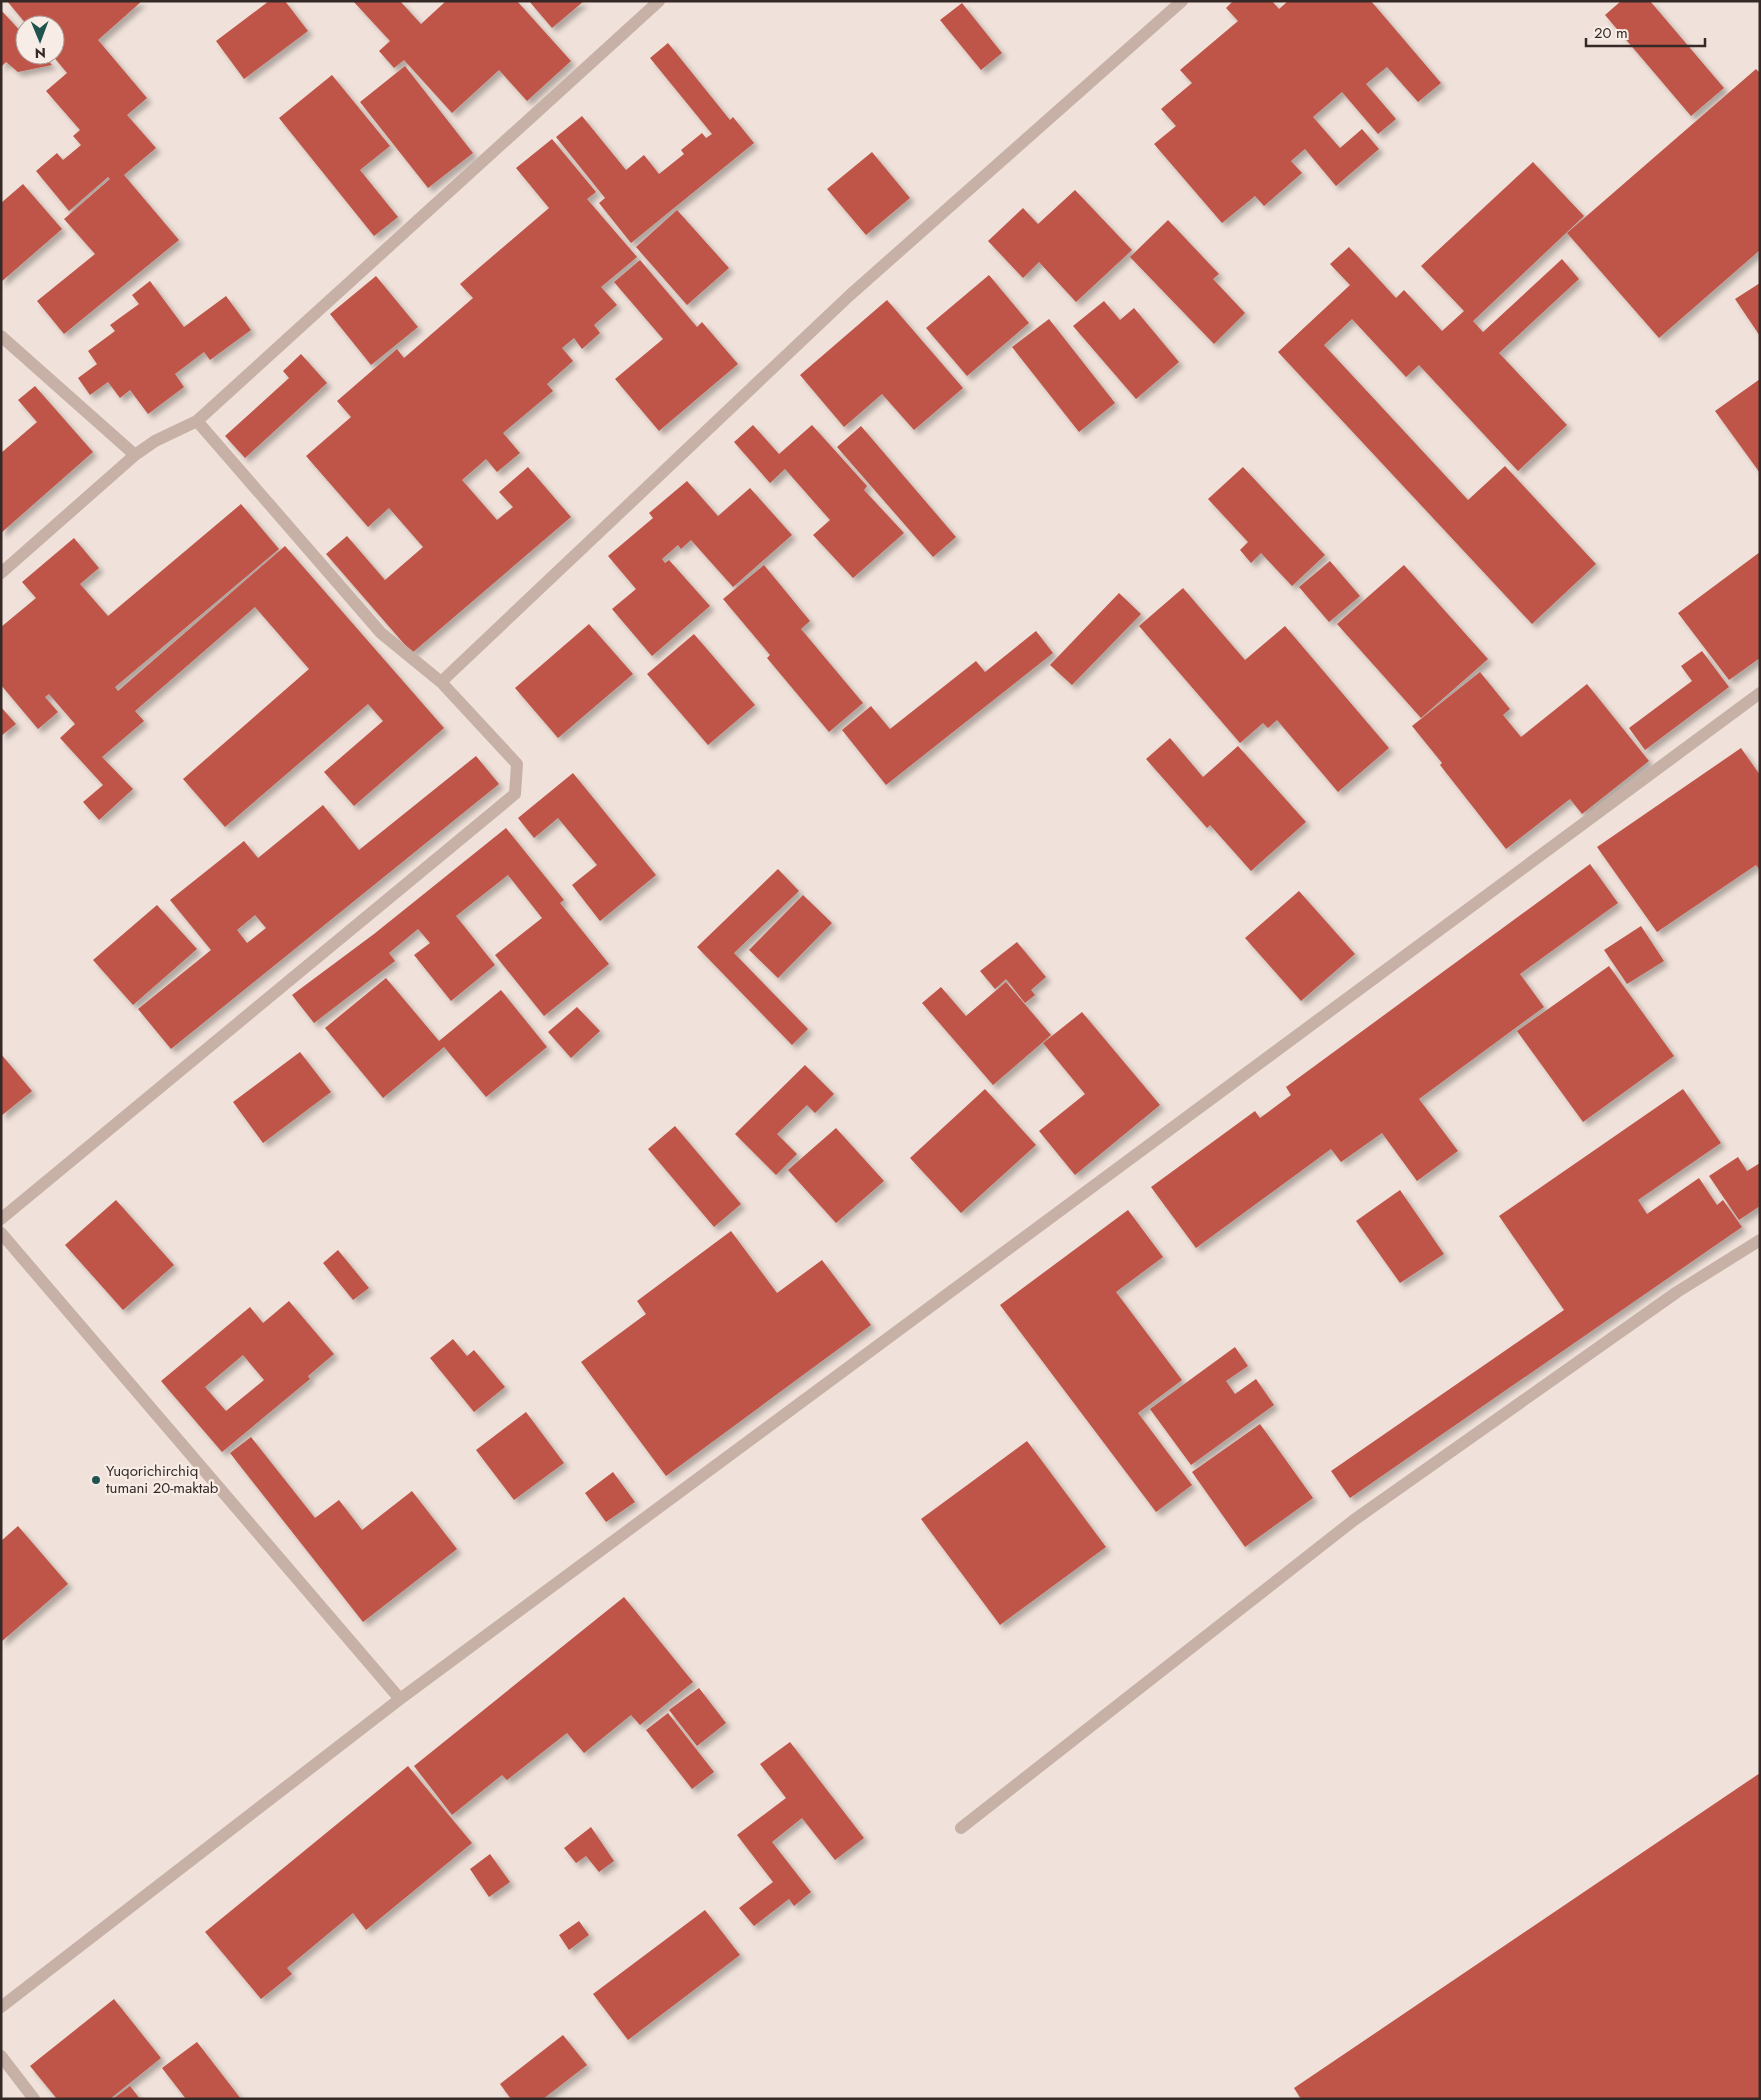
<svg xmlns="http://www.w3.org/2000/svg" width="1761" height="2100" font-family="Jost,sans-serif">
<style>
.building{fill:#bf5549;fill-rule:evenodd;filter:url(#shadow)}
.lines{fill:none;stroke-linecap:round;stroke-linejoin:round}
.minor{stroke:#c7b1a7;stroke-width:12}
.poi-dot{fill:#1f534f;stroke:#f8ede6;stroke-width:2}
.labels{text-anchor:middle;stroke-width:4.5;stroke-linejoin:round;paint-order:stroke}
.poi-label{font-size:15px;fill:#342927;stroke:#f8ede6;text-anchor:start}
</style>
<defs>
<filter id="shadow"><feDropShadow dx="4.5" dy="4.5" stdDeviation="2.5" flood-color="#0004"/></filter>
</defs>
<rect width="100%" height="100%" fill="#f0e2da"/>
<path class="building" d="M7 1H142L98 40 147 98 127 115 156 148 124 175 179 240 64 334 37 301 95 254 64 219 110 179 108 177 69 211 36 171 57 153 63 160 81 145 73 136 80 130 46 91 67 73 52 55H55V25H27Z
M269 1H285L308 31 244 79 216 41Z
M353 1H400L421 24 446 1H517L571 61 527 101 499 70 452 113 404 60 394 68 379 51 390 41Z
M529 1H584L552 28Z
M1233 1H1272L1279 9 1288 1H1371L1441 83 1418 102 1387 67 1366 84 1396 119 1378 134 1342 92 1313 117 1340 148 1362 129 1379 149 1336 186 1305 149 1291 161 1302 173 1264 206 1255 196 1222 223 1154 144 1176 126 1161 109 1192 83 1180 70 1238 21 1226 8Z
M1621 1H1650L1724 88 1691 116 1605 15Z
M962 3 1002 53 981 70 940 20Z
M1 10 25 36V55H43L52 65 18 72 6 62 1 67Z
M668 43 730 120 733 117 754 143 631 243 599 203 605 198 556 137 582 116 626 170 644 155 659 174 684 154 681 150 702 133 706 138 712 134 650 58Z
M405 66 473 153 428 188 360 102Z
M1756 69 1760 73V250L1659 338 1567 233Z
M332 75 390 146 360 170 398 217 374 236 279 118Z
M552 139 596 192 587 199 637 257 601 287 617 305 594 325 600 333 582 349 574 338 562 348 573 361 547 384 553 391 503 433 520 453 497 472 486 459 462 480 497 520 513 507 499 492 528 467 571 517 412 653 326 554 347 536 385 580 423 547 389 508 368 527 306 456 351 417 337 401 397 349 404 358 473 298 460 284 549 208 516 168Z
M872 152 910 198 866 235 827 189Z
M1533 162 1584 216 1473 321 1483 332 1562 259 1579 279 1499 353 1567 425 1518 471 1419 365 1406 377 1352 319 1324 345 1468 500 1505 466 1596 564 1532 624 1278 352 1350 285 1330 264 1349 247 1396 298 1404 290 1442 331 1464 311 1421 266Z
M23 184 62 229 1 282V203Z
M1075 190 1132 250 1076 302 1039 262 1023 278 988 241 1023 208 1038 224Z
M677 210 729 268 687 305 636 247Z
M1168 220 1219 274 1213 279 1245 313 1214 344 1130 257Z
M640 260 697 327 702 322 738 364 659 431 615 379 663 339 614 282Z
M989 275 1029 323 967 376 926 328Z
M376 276 418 327 371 365 330 314Z
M150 281 184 327 226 296 251 330 210 360 204 352 175 374 184 387 148 414 130 390 120 398 108 382 90 395 78 378 97 364 88 351 115 331 110 325 139 304 132 295Z
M1760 283V336L1735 299Z
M887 300 963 388 914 430 882 394 844 427 800 375Z
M1104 301 1120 320 1134 308 1179 362 1136 399 1073 326Z
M1049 319 1115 403 1079 432 1012 347Z
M301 354 327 383 245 458 225 436 289 378 283 371Z
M1760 379V473L1715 411Z
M35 386 93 452 1 533V453L37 422 18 400Z
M753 425 779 454 812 425 867 486 864 490 904 533 853 578 813 535 830 520 785 469 770 483 734 442Z
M861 426 956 537 933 557 837 447Z
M1243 467 1325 555 1292 586 1261 553 1251 563 1240 550 1248 542 1208 499Z
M687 481 718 516 750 488 792 535 733 587 691 540 681 549 678 545 662 559 665 563 669 560 710 606 652 656 612 609 636 589 608 556 653 518 649 513Z
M241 504 279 549 115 687 118 691 285 546 444 728 354 806 324 772 383 721 368 704 225 827 183 779 309 669 255 607 135 711 144 721 102 757 133 789 99 820 83 802 103 785 60 738 75 724 49 694 45 697 58 712 38 729 1 685V627L36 598 22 582 74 538 99 568 80 584 108 616Z
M1760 552V658L1729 680 1678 613Z
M1330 561 1360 596 1329 622 1299 587Z
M764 565 810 621 801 629 863 703 829 732 767 658 770 655 723 599Z
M1404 565 1488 659 1421 718 1337 624Z
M1183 588 1245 660 1285 626 1389 748 1338 792 1277 720 1268 728 1263 723 1240 743 1139 626Z
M1119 593 1141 614 1072 685 1050 665Z
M589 624 633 674 558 738 515 688Z
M1036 631 1053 653 886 785 842 730 871 706 890 729 976 661 985 672Z
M694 634 755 705 708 745 647 674Z
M1702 651 1729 687 1645 750 1629 728 1692 681 1681 666Z
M1480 672 1510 709 1503 715 1521 737 1587 684 1649 761 1582 814 1570 799 1506 849 1440 765 1442 763 1412 726Z
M1 707 16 724 1 736Z
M1170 738 1203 777 1238 746 1306 822 1251 871 1210 825 1207 828 1146 759Z
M1741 748 1760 775V870L1756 865 1657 932 1597 847Z
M476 756 499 784 171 1049 138 1009 211 950 170 900 244 841 258 858 323 805 359 850ZM255 915 266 928 247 943 237 930Z
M573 773 656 875 600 921 572 885 597 865 558 818 534 838 518 818Z
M506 828 564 900 560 903 609 964 544 1016 495 955 542 918 508 875 456 916 495 965 451 1001 414 955 430 943 418 929 389 953 395 961 314 1023 292 995 374 934Z
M1590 864 1618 903 1520 974 1544 1007 1419 1099 1458 1151 1417 1181 1382 1133 1341 1162 1331 1149 1196 1248 1151 1187 1255 1111 1260 1118 1291 1095 1286 1087Z
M778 869 799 891 734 953 808 1029 792 1045 697 947Z
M1299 891 1355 954 1301 1001 1245 938Z
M803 895 832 923 778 978 749 950Z
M157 905 197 949 133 1005 93 960Z
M1641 926 1664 961 1627 984 1604 950Z
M1017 942 1046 977 1031 990 1035 995 1025 1003 1006 979 995 989 980 971Z
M1609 966 1674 1056 1583 1122 1517 1031Z
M386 978 439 1041 501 990 547 1047 486 1097 444 1047 383 1098 325 1028Z
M1006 982 1051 1035 993 1085 922 1003 941 987 966 1016Z
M577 1007 600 1031 571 1058 548 1032Z
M1082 1012 1160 1105 1075 1175 1039 1131 1085 1094 1043 1043Z
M300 1052 331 1092 263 1143 233 1102Z
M1 1054 32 1091 1 1116Z
M805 1065 834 1094 815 1113 807 1105 777 1134 797 1154 776 1175 735 1134Z
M985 1089 1036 1145 961 1213 910 1158Z
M1683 1089 1721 1143 1638 1200 1647 1214 1699 1178 1717 1205 1723 1200 1742 1227 1350 1498 1331 1471 1564 1310 1499 1216Z
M675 1126 741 1204 714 1227 648 1149Z
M836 1128 884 1181 836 1223 788 1170Z
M1738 1157 1747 1171 1760 1163V1206L1739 1220 1709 1176Z
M1400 1190 1444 1254 1400 1283 1356 1221Z
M116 1200 174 1265 123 1310 65 1245Z
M1128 1210 1163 1257 1116 1292 1182 1380 1138 1413 1192 1485 1156 1512 1000 1305Z
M731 1231 777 1293 822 1260 871 1325 666 1476 581 1362 646 1314 637 1301Z
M338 1250 369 1288 353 1300 323 1263Z
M289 1301 334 1354 308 1376 310 1379 222 1452 161 1381 250 1307 263 1323ZM243 1355 264 1380 226 1411 205 1387Z
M453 1339 467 1356 474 1350 505 1387 474 1412 430 1358Z
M1235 1347 1248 1366 1226 1381 1235 1394 1256 1379 1274 1405 1191 1465 1150 1409Z
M526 1412 564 1463 514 1500 476 1450Z
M1260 1424 1313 1498 1245 1547 1192 1472Z
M251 1437 315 1518 339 1500 362 1530 412 1491 457 1549 363 1622 230 1453Z
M1027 1441 1106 1547 1000 1625 921 1519Z
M613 1472 635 1502 606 1522 585 1493Z
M18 1526 68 1584 1 1642V1541Z
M624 1597 693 1682 640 1725 631 1715 584 1753 567 1733 507 1780 502 1775 452 1815 414 1766Z
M699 1688 726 1723 697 1746 669 1710Z
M668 1713 714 1772 692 1789 646 1730Z
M790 1742 864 1838 835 1860 802 1818 772 1842 811 1892 794 1906 789 1899 754 1926 739 1908 773 1882 737 1835 786 1798 760 1764Z
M408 1766 472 1843 366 1930 353 1913 287 1968 292 1974 261 1999 205 1932Z
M1760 1773V2099H1301L1294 2088Z
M591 1827 614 1861 599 1872 586 1856 576 1863 564 1848Z
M490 1854 510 1882 489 1897 470 1869Z
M705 1910 740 1955 628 2040 593 1994Z
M579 1921 589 1935 569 1950 559 1935Z
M114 1999 161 2058 110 2099H57L30 2066Z
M563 2035 587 2065 543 2099H511L500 2084Z
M197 2042 241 2099H186L162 2068Z
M130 2086 140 2099H113Z"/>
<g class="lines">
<path class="minor" d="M1 336 135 455
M197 421 381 633 441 682
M1 573 135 455 155 441 197 421 659 1
M1 1219 515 794 517 764 441 682 850 295 1182 1
M1 1233 400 1699
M961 1828 1354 1520 1677 1292 1760 1240
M1 2007 400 1699 1760 693
M1 2056 34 2099"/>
</g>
<circle class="poi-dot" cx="96" cy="1480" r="5"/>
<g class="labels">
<g class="poi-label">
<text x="106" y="1476">Yuqorichirchiq<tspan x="106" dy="17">tumani 20-maktab</tspan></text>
</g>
</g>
<rect width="1761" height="2100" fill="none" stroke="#342927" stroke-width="5"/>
<g transform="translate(40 40) rotate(179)"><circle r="24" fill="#f8ede6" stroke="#aa9f9a"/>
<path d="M0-4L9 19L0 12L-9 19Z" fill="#1f534f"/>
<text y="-8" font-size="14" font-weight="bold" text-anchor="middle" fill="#342927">N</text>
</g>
<path d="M1586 38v8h119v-8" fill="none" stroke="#342927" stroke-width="2.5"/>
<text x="1594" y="38" font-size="15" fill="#342927" stroke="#f8ede6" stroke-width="4" paint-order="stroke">20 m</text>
</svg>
